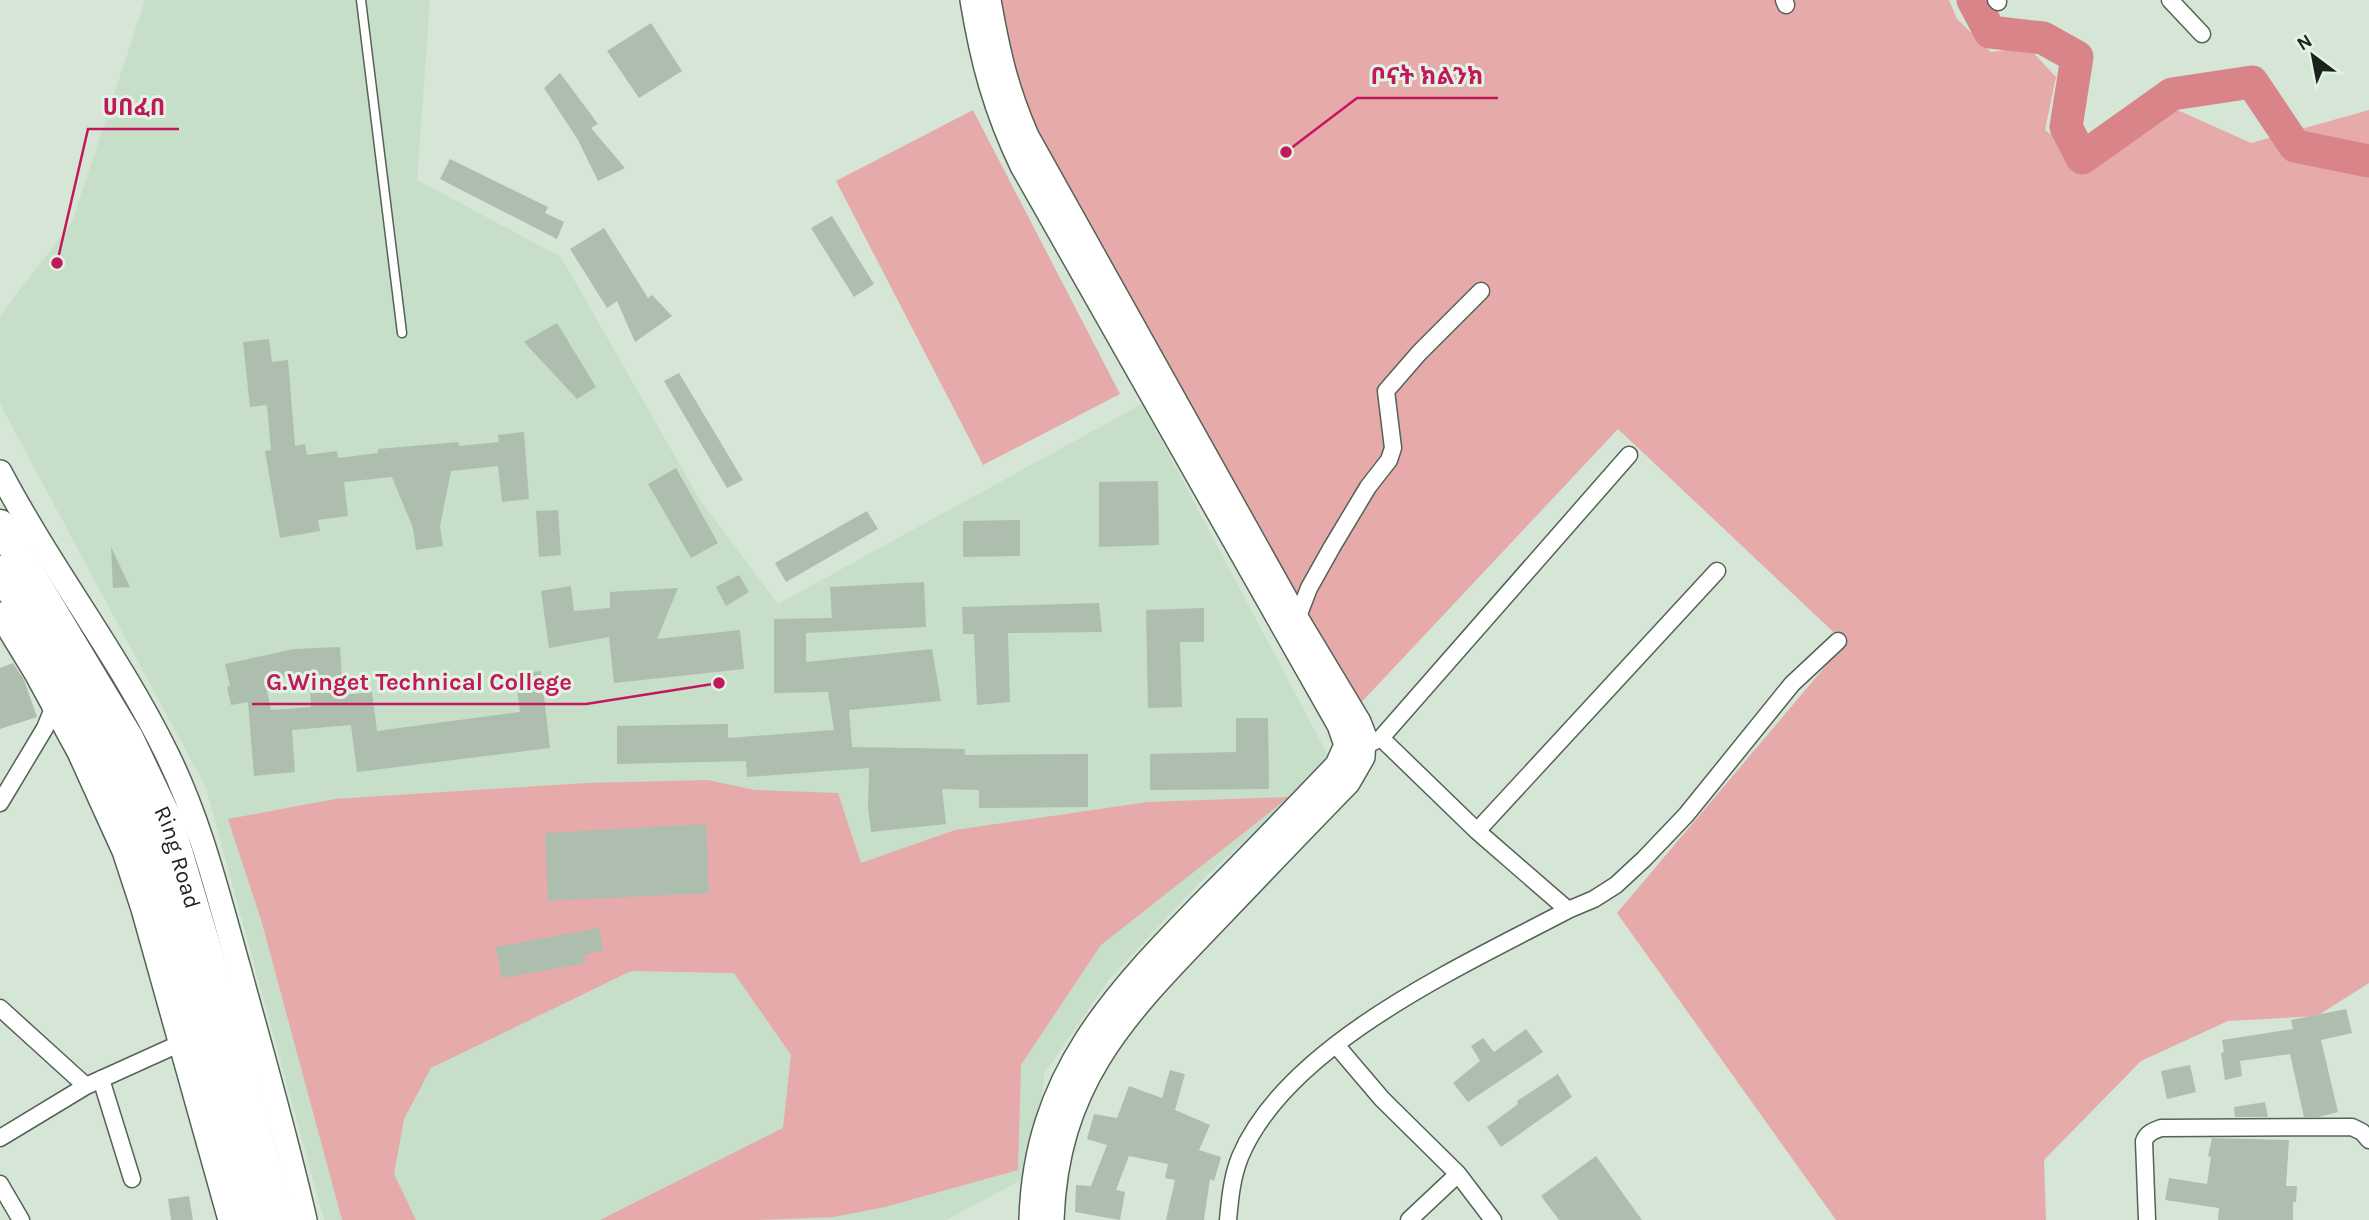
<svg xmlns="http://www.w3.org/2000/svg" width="2369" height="1220" font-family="Karla,'Noto Sans Ethiopic',sans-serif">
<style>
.built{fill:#c7dec8}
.green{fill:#e6aaab}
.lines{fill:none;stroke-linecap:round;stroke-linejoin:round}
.river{stroke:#d98488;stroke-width:33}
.building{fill:#adbeae;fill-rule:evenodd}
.lane-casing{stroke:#546355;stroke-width:11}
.street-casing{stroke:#546355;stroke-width:19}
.secondary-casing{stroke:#546355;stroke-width:26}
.highway-casing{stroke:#546355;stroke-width:33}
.lane{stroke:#fff;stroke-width:8}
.street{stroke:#fff;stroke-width:16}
.secondary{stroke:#fff;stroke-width:23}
.highway{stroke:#fff;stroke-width:30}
.labels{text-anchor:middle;stroke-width:6;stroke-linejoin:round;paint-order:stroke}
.street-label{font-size:23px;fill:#1b211b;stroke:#e2f3e3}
.leader{fill:none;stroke:#c2185b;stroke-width:2.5}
.callout-dot{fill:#c2185b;stroke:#e2f3e3;stroke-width:2.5}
.callout-label{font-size:24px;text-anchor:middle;font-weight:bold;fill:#c2185b;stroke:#e2f3e3;stroke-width:6;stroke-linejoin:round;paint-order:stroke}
</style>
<rect width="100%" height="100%" fill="#d5e6d6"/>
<path class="built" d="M145 0H430L417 180 561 257 701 502 778 604 1142 404 1331 761 1204 878 1109 979 1044 1074 1034 1173 946 1220H324L206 788 0 404V316L72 222Z"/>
<path class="green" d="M987 0H1949L1957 19 1991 52 2028 47 2056 77 2045 130 2090 165 2173 108 2251 143 2369 110V983L2317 1016 2228 1021 2141 1061 2044 1160 2046 1220H1836L1617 913 1845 643 1618 429 1357 707 1000 80Z
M973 110 1120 394 983 465 836 181Z
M708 780 755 790 838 793 861 863 955 830 1148 802 1289 797 1101 945 1021 1065 1018 1170 885 1207 834 1217 758 1220H600L783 1128 791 1055 734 973 631 971 431 1068 404 1119 394 1174 416 1220H342L262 923 228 819 335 799 586 783Z"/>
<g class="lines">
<path class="river" d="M1973 0 1990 32 2043 38 2077 57 2066 127 2082 158 2172 94 2252 82 2295 146 2369 161"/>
</g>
<path class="building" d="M651 23 682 71 639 98 607 51Z
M560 73 598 124 591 128 625 168 598 181 578 140 544 88Z
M450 159 548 207 545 213 564 222 557 239 440 179Z
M832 216 874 284 854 297 811 228Z
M604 228 648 298 652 295 672 316 635 342 617 301 607 308 570 249Z
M557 323 596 387 577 399 524 342Z
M269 339 272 362 288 360 295 446 305 444 307 455 337 451 338 458 378 453V449L458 442 459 446 499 442 498 435 524 432 529 499 502 502 498 466 451 471 440 526 443 546 416 550 413 528 392 477 344 482 348 516 318 520 320 531 280 538 265 451 271 450 267 405 250 407 243 342Z
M679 373 743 480 727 488 664 381Z
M676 468 718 543 691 558 648 484Z
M1158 481 1159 545 1099 547V482Z
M558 510 561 555 539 557 536 511Z
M867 511 878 529 786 582 775 563Z
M1020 520V556L963 557V521Z
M111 547 130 587 113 588Z
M739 575 749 592 726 606 716 587Z
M924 582 926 627 806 633V662L932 649 941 701 849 710 852 747 965 749V755L1088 754V807L979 808V790L942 789 946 824 871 832 868 807 869 768 747 777 746 761 617 764V726L728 724V738L834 730 828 692 774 693V619L832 618 830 587Z
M571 586 574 611 610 608V592L678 588 657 639 740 630 744 669 614 683 609 637 549 648 541 591Z
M1099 603 1102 632 1008 633 1010 702 977 705 974 634H963L962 607Z
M1204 608V642H1180L1182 707 1148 708 1146 610Z
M340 647 343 695 372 692 377 731 520 712 515 674 541 671 550 748 357 772 351 725 292 730 295 772 254 776 248 702 231 705 227 687 230 686 225 664 294 649ZM309 673 311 707 271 710 265 681Z
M13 663 24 680 37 717 0 729V668Z
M1236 718H1268L1269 789 1150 790V754L1236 752Z
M706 824 709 893 548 901 545 833Z
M599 928 603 951 584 954 586 963 502 978 496 947Z
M2346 1009 2352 1033 2321 1040 2338 1112 2319 1117H2304L2290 1054 2240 1061 2242 1076 2225 1080 2221 1053 2224 1052 2222 1040 2293 1029 2291 1020Z
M1526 1029 1543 1052 1468 1102 1453 1083 1480 1061 1471 1046 1483 1038 1494 1052Z
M2190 1065 2196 1092 2167 1099 2161 1071Z
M1170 1070 1185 1074 1175 1110 1210 1125 1199 1150 1221 1157 1214 1181 1210 1179 1204 1220H1166L1175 1180 1165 1178 1168 1164 1129 1156 1116 1190 1125 1192 1120 1220 1075 1212 1076 1185 1091 1186 1107 1145 1087 1139 1094 1114 1117 1118 1129 1086 1162 1098Z
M1558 1074 1572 1097 1501 1147 1487 1127 1518 1104 1517 1101Z
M2265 1102 2268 1117H2235L2234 1107Z
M2212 1138 2289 1140 2286 1186H2297L2296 1202H2293V1220H2218L2219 1208 2165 1200 2169 1178 2207 1184 2211 1157 2208 1156Z
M1596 1156 1642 1220H1559L1541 1196Z
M189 1196 193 1220H171L168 1199Z"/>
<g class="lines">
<g class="lane-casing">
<path id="lane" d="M361 0 402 333"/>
</g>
<g class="street-casing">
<path id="street" d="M1784 0 1786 5
M1996 0 1998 2
M2170 0 2202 34
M1297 619 1309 588 1332 547 1368 487 1389 460 1393 448 1386 391 1419 353 1481 291
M1381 738 1477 831 1568 910
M1365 746 1381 738 1629 455
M0 803 45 728 54 706
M1477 831 1717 571
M0 1008 86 1086
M1336 1045 1382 1099 1458 1174 1493 1220
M101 1079 132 1179
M0 1138 86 1086 181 1043
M0 1184 21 1220
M1228 1220C1230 1198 1232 1177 1240 1157 1287 1044 1464 965 1568 910L1594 899 1616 885 1644 859 1686 815 1792 684 1838 641
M1409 1220 1458 1174
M2147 1220 2144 1141C2147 1133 2153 1131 2161 1128L2352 1127 2362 1132 2369 1140"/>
</g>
<g class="secondary-casing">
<path id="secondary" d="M972 0C982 61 995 110 1022 166L1339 725 1346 745 1337 765C1295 809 1254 852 1211 895 1115 993 1035 1074 1031 1220
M989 0C998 51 1006 88 1027 136L1297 619 1359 722 1364 735 1363 757 1348 783C1305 827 1262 872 1219 917 1128 1012 1057 1079 1052 1220
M0 472C51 569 119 656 167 754 201 823 218 895 239 969 262 1053 286 1136 305 1220
M0 614 36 673 79 752 124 851 143 909 230 1220"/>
</g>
<g class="highway-casing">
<g id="highway">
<path id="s1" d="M0 525 128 738 169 824 228 1023 279 1220"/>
<path d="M0 571C49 652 102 734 138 822 190 950 211 1089 253 1220"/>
</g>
</g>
<use href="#lane" class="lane"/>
<use href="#street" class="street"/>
<use href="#secondary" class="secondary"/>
<use href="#highway" class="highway"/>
</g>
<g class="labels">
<g class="street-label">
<text dy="8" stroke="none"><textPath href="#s1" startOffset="378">Ring Road</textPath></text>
</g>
</g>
<path class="leader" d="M1286 152L1357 98H1498M57 263L88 129H179M719 683L586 704H252"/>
<g class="callout-dot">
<circle cx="1286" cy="152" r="7"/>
<circle cx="57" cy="263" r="7"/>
<circle cx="719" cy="683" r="7"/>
</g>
<g class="callout-label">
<text x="1427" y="84">ቦናት ክልንክ</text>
<text x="134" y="115">ሀበፈበ</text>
<text x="419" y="690">G.Winget Technical College</text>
</g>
<g transform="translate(2313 56) rotate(328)" stroke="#e2f3e3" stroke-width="5" paint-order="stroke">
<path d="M0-5L12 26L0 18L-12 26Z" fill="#1b211b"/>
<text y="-10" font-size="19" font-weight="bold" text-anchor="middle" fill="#1b211b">N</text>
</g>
</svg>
